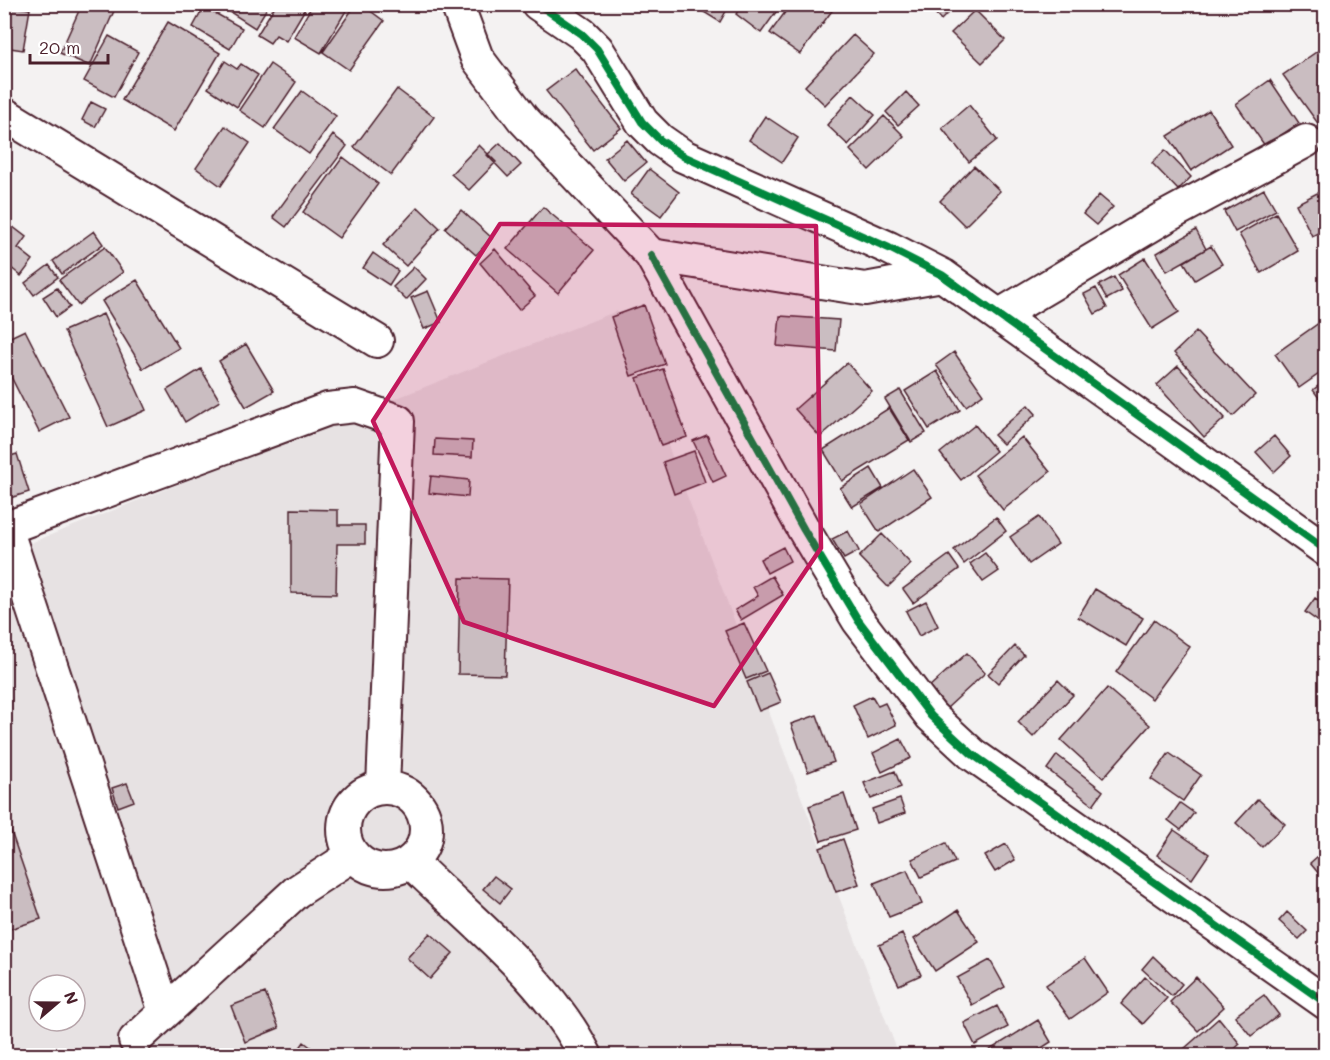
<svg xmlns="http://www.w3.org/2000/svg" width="1330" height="1060" font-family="Mali,sans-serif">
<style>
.built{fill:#e7e2e3;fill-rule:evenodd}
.building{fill:#cabdc1;stroke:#4a1f2b;stroke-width:1.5}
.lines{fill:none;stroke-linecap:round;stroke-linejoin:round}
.minor-casing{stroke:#4a1f2b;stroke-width:36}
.minor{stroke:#fff;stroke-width:32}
.cycleway-casing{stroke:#fff;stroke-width:11}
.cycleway{stroke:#00873e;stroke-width:8}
.marked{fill:#c2185b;fill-opacity:0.2;stroke:#c2185b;stroke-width:4.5;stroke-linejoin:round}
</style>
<rect width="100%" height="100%" fill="#f4f2f2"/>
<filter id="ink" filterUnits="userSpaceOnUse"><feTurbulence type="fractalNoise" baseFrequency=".0167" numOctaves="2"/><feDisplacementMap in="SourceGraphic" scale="12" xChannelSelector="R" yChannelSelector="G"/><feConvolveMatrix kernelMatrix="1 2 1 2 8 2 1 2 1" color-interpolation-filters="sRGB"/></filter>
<g filter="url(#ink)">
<path class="built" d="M617 311 899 1055 5 1056V553ZM39 985H75V1021H39Z"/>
<path class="building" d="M82 4H117L90 66 60 53Z
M262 4 267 8 255 28 219 5Z
M276 4H308L286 41 276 35 270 43 257 35Z
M313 4H350L321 53 294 37Z
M356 4H361L384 21 349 70 323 52Z
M695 4H730L720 22 694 6Z
M742 4H780L781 5 761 33 736 14Z
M791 4H837L800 54 770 33Z
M927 4H957L941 20Z
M4 5 30 9 23 50 4 47Z
M204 7 242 28 230 49 193 27Z
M975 10 1005 40 982 63 951 33Z
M168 22 220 53 174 131 122 100Z
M853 35 874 54 825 105 805 86Z
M109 36 138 52 114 97 84 81Z
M1322 48 1326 53V126L1322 129 1283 75Z
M225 61 237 69 241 64 258 75 237 107 208 88Z
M270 64 296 82 265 128 239 110Z
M575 69 621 128 593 150 546 91Z
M1270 80 1299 123 1265 146 1236 104Z
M397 89 434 117 391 175 354 147Z
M302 91 336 116 309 154 274 129Z
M906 92 919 106 898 125 886 112Z
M853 95 875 115 848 145 827 125Z
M91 102 105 109 95 127 82 120Z
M969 105 997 140 969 162 942 128Z
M1209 110 1231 145 1191 171 1168 136Z
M765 116 798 138 782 162 749 140Z
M884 116 904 136 869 170 850 150Z
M225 126 250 143 221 186 196 168Z
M333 135 347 146 286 227 273 217Z
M627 140 646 163 624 181 605 158Z
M500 143 521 165 508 177 487 155Z
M479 145 496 162 469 190 451 174Z
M1165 150 1191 177 1178 190 1152 163Z
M343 157 378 184 339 238 303 212Z
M974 166 1000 191 965 226 940 201Z
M649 169 679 192 661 216 631 194Z
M1264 189 1276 210 1235 232 1224 211Z
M1325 189 1326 229 1312 236 1296 204Z
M1099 195 1113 207 1096 225 1083 214Z
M418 207 440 228 406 266 383 245Z
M543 207 594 250 558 293 507 249Z
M461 210 492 238 476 255 445 228Z
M1276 213 1298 251 1261 273 1239 234Z
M4 220 26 237 18 248 33 260 21 276 4 262Z
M1196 230 1206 249 1167 271 1157 253Z
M94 231 103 244 62 274 53 261Z
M1211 246 1222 264 1195 280 1184 262Z
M105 247 123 272 78 305 59 280Z
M495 249 535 296 519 310 480 263Z
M373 253 398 271 389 285 363 268Z
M1145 258 1179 312 1152 329 1118 275Z
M49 265 58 277 34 295 25 283Z
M414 267 426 279 406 300 393 287Z
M1114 277 1122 291 1107 299 1099 285Z
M137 280 179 348 143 369 102 301Z
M57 288 70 307 56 317 43 297Z
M1096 288 1107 308 1095 314 1084 294Z
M428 291 441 322 424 329 411 298Z
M644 305 665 364 631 376 611 317Z
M103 314 146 410 108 427 64 331Z
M780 316 839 320 836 351 777 346Z
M1326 318V369L1299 388 1275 354Z
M25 330 69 417 39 432 4 363V340Z
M1196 332 1255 395 1233 416 1174 353Z
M246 344 274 391 246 407 219 361Z
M954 352 983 394 966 406 936 365Z
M847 363 872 391 820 437 795 409Z
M1178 366 1225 418 1204 437 1157 385Z
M201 369 220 401 185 422 167 390Z
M663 369 687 437 661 446 637 378Z
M937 371 960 410 929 429 905 391Z
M1326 380V407L1313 390Z
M900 390 926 433 911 442 885 399Z
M1028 405 1036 414 1003 444 994 435Z
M889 408 909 440 842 481 823 450Z
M975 425 996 451 961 480 940 453Z
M707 435 726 476 713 482 693 441Z
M1274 436 1291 456 1274 472 1256 452Z
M1022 437 1050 472 1003 510 975 475Z
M435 439 473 441 472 457 434 455Z
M694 451 705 482 674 494 663 462Z
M17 454 29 492 4 500V458Z
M871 468 883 488 852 507 840 488Z
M913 469 932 497 879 532 861 504Z
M431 476 469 480 468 497 429 493Z
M291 509 338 510V525H365V544H337L336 594 291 593Z
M996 517 1006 531 964 564 954 550Z
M1039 517 1058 544 1029 564 1010 537Z
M848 531 859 551 844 559 832 539Z
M882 534 911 564 888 587 859 557Z
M783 547 790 561 767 573 760 559Z
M985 553 999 571 983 582 970 564Z
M949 555 959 569 913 603 903 589Z
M772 576 783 595 741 620 735 610 758 596 753 587Z
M460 578 508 579 505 675 458 674Z
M1095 589 1143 618 1126 646 1078 617Z
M1315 598 1326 605V627L1305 612Z
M926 601 938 626 919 636 906 611Z
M1154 620 1190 647 1152 699 1116 672Z
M744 623 766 671 746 679 725 631Z
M1015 646 1024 655 998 683 988 674Z
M967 653 985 673 947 708 929 687Z
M768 673 781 702 759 711 747 682Z
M1058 680 1073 695 1033 737 1018 722Z
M1107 688 1150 725 1103 778 1061 740Z
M872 696 878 706 885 703 896 725 868 739 853 705Z
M817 715 834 762 808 772 791 724Z
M901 739 911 758 882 772 873 753Z
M1169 753 1201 775 1183 801 1151 779Z
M1057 755 1103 791 1093 805 1047 769Z
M895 771 901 787 871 799 864 783Z
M127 783 134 801 118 807 112 788Z
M844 794 856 830 821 841 809 806Z
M900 799 905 813 877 823 872 809Z
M1258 799 1285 824 1262 847 1236 823Z
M1180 803 1194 813 1181 830 1168 820Z
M4 811 41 919 4 931Z
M1174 830 1209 854 1192 879 1157 855Z
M843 839 859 884 836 892 820 848Z
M946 843 955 862 921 877 912 859Z
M1006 844 1015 860 995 872 985 856Z
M1318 856 1326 864 1324 880 1310 863Z
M907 870 922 904 889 917 874 883Z
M494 876 511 889 500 903 483 889Z
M958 910 979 942 935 971 914 939Z
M1287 912 1307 931 1299 939 1279 921Z
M430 933 453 953 430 979 407 958Z
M902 934 921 975 899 985 879 945Z
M1153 956 1182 984 1172 996 1142 969Z
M1085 958 1108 992 1070 1019 1046 985Z
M990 960 1005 987 972 1005 957 978Z
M1145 977 1167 998 1143 1024 1121 1004Z
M1196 977 1224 1007 1198 1031 1170 1002Z
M265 993 279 1028 245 1042 231 1006Z
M1264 995 1279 1015 1251 1036 1235 1016Z
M997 1006 1008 1027 975 1045 964 1023Z
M1219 1018 1240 1044 1227 1056H1176Z
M1038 1020 1051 1042 1029 1056H980Z
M304 1042 322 1056H294Z"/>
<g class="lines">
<g class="minor-casing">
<path id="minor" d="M457 4 477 58 523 119 651 255 865 289 942 275
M538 4 582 34 597 49 642 122 660 140 683 156 889 248 942 275 1326 550
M4 114 377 341
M651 255 804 530 858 620 931 716 972 754 1326 1003
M1000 315 1165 217 1306 141
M6 528 165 1012
M4 529 328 409 355 406 398 421 383 787
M344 829a41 41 0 1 1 82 0a41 41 0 1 1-82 0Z
M411 862C472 922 546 978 586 1056
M135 1040 296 892 353 855"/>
</g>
<use href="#minor" class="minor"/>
<g class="cycleway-casing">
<path id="cycleway" d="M538 4 582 34 597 49 642 122 660 140 683 156 889 248 942 275 1326 550
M651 255 804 530 858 620 931 716 972 754 1326 1003"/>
</g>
<use href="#cycleway" class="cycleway"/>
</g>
</g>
<path class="marked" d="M500 224 816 226 821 548 714 706 464 622 373 421Z"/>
<rect width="1330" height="1060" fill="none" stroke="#fff" stroke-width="24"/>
<rect x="12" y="12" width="1306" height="1036" fill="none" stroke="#4a1f2b" stroke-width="2" filter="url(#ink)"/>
<g transform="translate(57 1003) rotate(70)"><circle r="28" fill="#ffffff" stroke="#b7a5aa" stroke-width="1.5"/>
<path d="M0-4.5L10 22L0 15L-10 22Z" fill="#4a1f2b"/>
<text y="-9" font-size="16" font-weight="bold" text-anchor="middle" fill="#4a1f2b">N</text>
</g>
<path d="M30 54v9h78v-9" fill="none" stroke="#4a1f2b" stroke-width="3"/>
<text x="39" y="54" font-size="18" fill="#4a1f2b" stroke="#ffffff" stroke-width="4.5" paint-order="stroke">20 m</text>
</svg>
